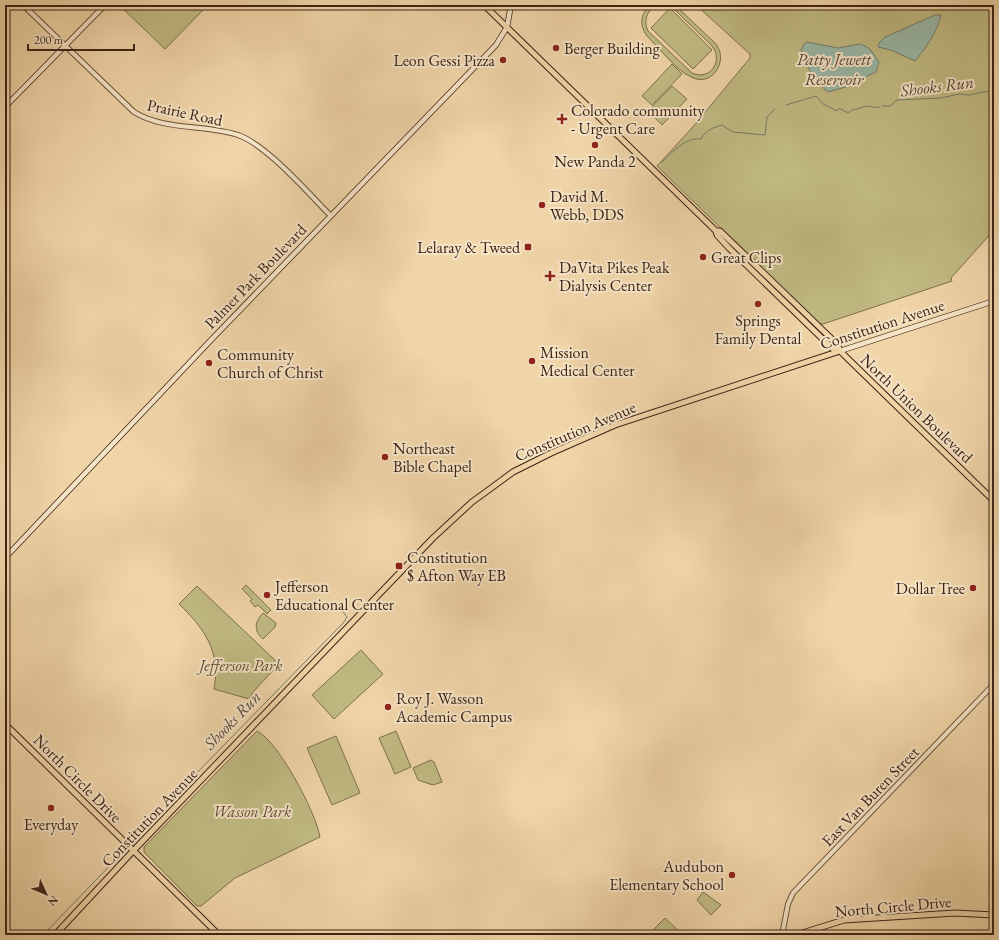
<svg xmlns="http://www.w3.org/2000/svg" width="999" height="940" font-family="'EB Garamond',serif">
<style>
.green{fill:#c1bb83;stroke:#7f6f4d}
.water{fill:#9ab9a8;stroke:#757d6e}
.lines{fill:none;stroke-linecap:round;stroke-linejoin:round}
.stream{stroke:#757d6e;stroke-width:1}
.tertiary-casing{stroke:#6a503b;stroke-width:6}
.secondary-casing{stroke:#3d2317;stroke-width:6}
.primary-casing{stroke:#3d2317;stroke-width:7}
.tertiary{stroke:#f5e4c6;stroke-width:4}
.secondary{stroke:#f5e4c6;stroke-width:4.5}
.primary{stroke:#f0d5a8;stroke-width:5}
.poi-dot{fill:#8f2418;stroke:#f5e4c6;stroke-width:1.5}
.labels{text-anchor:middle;stroke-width:4;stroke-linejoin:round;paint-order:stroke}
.poi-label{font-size:16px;fill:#3d2317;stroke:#f5e4c6;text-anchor:start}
.street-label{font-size:16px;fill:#3d2317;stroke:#f5e4c6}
.park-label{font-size:16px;font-style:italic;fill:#5e4932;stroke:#f5e4c6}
.water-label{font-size:17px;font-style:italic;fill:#54483b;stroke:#f5e4c6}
</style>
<rect width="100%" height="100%" fill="#f0d5a8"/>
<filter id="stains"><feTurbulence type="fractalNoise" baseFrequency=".005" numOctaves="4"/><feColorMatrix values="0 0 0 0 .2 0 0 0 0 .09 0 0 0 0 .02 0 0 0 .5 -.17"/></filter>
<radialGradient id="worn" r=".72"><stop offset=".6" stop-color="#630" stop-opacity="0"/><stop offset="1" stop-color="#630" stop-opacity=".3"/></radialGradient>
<path class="green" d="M119 5H202L205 8 165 49Z
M650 5H659C647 9 643 20 648 31L692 73C710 81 724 61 712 46L674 9 666 5H675L716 44C729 61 712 88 691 77 676 70 660 49 648 37 639 27 640 14 650 5Z
M696 5H994V230L951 278 952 281 823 324 818 323 657 166 692 128 750 58V54Z
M670 8 712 50 693 69 651 28Z
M672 64 682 74 652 105 642 96Z
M672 86 687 99 662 125 648 111Z
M246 585 271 610 267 614 258 605 255 607 250 601 252 599 242 589Z
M197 586 279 664 254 691 249 699 214 689C221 652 205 629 179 604Z
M263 613 276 623 275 627 263 639C253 631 255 621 263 613Z
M361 650 383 674 334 719 312 695Z
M257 731C279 742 316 813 320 837L235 878 201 906H197L144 852V847Z
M396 731 411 767 395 774 379 738Z
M336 736 360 793 332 805 307 748Z
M431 760 434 762 442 782 433 785 418 780 413 768Z
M703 892 721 905 711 915 697 900Z
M665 918 683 935H648Z"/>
<path class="water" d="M935 15H941C937 32 926 48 915 61L891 50 878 47 879 43 885 37Z
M807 42 838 48 860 44 865 46 870 49 879 62 876 72 867 76 860 83 828 92C815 83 806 65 801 50L804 44Z"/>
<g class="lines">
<path class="stream" d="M786 105 816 96 823 104 837 111 839 108 848 113 852 110C857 110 863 106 869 106 874 107 875 108 880 107
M883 106H890L897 100 941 98 959 94 969 95 994 90
M662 162C674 152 684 137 701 139 706 130 712 128 722 125L733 132 765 135 767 117 775 109
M189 781 344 622 347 617 338 605
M43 935 121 854"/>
<g class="tertiary-casing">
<path id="tertiary" d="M23 5 134 112C165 131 204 124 238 135 267 145 308 193 331 216
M782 935 788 904 793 893 994 684"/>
</g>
<g class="secondary-casing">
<path id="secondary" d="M5 107 105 5
M840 351 994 301
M5 558 211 340 496 45 507 27 511 5"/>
</g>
<g class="primary-casing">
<path id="primary" d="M484 5 716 231 717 235 729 248 833 349 840 351
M716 231H720L838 345 840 351 994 501
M5 724 219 935
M55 935 133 851 433 538 472 502 494 486 513 472 551 453 615 425 840 351
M796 935 844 920 955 913 994 915"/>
</g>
<use href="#tertiary" class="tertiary"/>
<use href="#secondary" class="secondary"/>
<use href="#primary" class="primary"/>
</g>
<g class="poi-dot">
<circle cx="556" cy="48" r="4"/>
<circle cx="503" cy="60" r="4"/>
<path d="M560 113h4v4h4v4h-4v4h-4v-4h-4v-4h4z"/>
<circle cx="595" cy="145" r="4"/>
<circle cx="542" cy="205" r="4"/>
<rect x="524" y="243" width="8" height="8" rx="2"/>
<circle cx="703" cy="257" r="4"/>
<path d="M548 270h4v4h4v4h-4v4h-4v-4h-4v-4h4z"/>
<circle cx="758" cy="304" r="4"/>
<circle cx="532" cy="361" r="4"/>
<circle cx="209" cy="363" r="4"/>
<circle cx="385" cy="457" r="4"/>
<rect x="395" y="562" width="8" height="8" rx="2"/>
<circle cx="973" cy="588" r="4"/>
<circle cx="267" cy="595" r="4"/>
<circle cx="388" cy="707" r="4"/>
<circle cx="51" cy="808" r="4"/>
<circle cx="732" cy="875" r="4"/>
</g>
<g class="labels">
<g class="poi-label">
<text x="564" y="54">Berger Building</text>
<text x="495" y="66" text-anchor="end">Leon Gessi Pizza</text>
<text x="571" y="116">Colorado community<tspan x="571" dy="18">- Urgent Care</tspan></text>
<text x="595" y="167" text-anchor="middle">New Panda 2</text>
<text x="550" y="202">David M.<tspan x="550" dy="18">Webb, DDS</tspan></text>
<text x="520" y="253" text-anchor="end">Lelaray &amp; Tweed</text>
<text x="711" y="263">Great Clips</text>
<text x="559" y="273">DaVita Pikes Peak<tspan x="559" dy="18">Dialysis Center</tspan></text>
<text x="758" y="326" text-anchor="middle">Springs<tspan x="758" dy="18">Family Dental</tspan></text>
<text x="540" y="358">Mission<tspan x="540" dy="18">Medical Center</tspan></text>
<text x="217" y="360">Community<tspan x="217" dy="18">Church of Christ</tspan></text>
<text x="393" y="454">Northeast<tspan x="393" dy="18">Bible Chapel</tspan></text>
<text x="407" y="563">Constitution<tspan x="407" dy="18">$ Afton Way EB</tspan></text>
<text x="275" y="592">Jefferson<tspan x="275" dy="18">Educational Center</tspan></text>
<text x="965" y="594" text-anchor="end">Dollar Tree</text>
<text x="396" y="704">Roy J. Wasson<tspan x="396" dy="18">Academic Campus</tspan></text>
<text x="51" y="830" text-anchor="middle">Everyday</text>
<text x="724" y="872" text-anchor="end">Audubon<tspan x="724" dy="18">Elementary School</tspan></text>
</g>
<g class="street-label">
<text transform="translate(185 112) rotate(12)" y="6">Prairie Road</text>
<text transform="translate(255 276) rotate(-46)" y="6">Palmer Park Boulevard</text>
<text transform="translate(882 324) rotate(-18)" y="6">Constitution Avenue</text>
<text transform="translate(917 408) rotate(44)" y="6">North Union Boulevard</text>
<text transform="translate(575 431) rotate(-23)" y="6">Constitution Avenue</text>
<text transform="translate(78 778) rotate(45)" y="6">North Circle Drive</text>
<text transform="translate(870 796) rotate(-46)" y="6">East Van Buren Street</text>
<text transform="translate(149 817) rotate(-46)" y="6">Constitution Avenue</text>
<text transform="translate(893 906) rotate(-5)" y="6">North Circle Drive</text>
</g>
<g class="park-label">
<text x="241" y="671">Jefferson Park</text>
<text x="252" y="817">Wasson Park</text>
</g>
<g class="water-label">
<text x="834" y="65">Patty Jewett<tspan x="834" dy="20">Reservoir</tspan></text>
<text transform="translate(937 86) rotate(-7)" y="6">Shooks Run</text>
<text transform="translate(232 720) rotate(-46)" y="6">Shooks Run</text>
</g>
</g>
<rect width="999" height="940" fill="none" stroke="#f0d5a8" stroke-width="20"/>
<rect x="6" y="6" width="987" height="928" fill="none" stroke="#3d2317" stroke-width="2"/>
<rect x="10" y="10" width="979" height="920" fill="none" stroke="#3d2317"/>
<g transform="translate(46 894) rotate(134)" stroke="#f5e4c6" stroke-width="3" paint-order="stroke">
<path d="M0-3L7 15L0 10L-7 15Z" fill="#3d2317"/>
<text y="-6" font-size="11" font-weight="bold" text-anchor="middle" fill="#3d2317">N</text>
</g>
<path d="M28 44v6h106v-6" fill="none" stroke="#3d2317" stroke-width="2"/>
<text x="34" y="44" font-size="12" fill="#3d2317" stroke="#f5e4c6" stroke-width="3" paint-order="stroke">200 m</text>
<rect width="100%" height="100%" filter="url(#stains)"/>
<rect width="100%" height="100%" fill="url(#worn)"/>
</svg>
